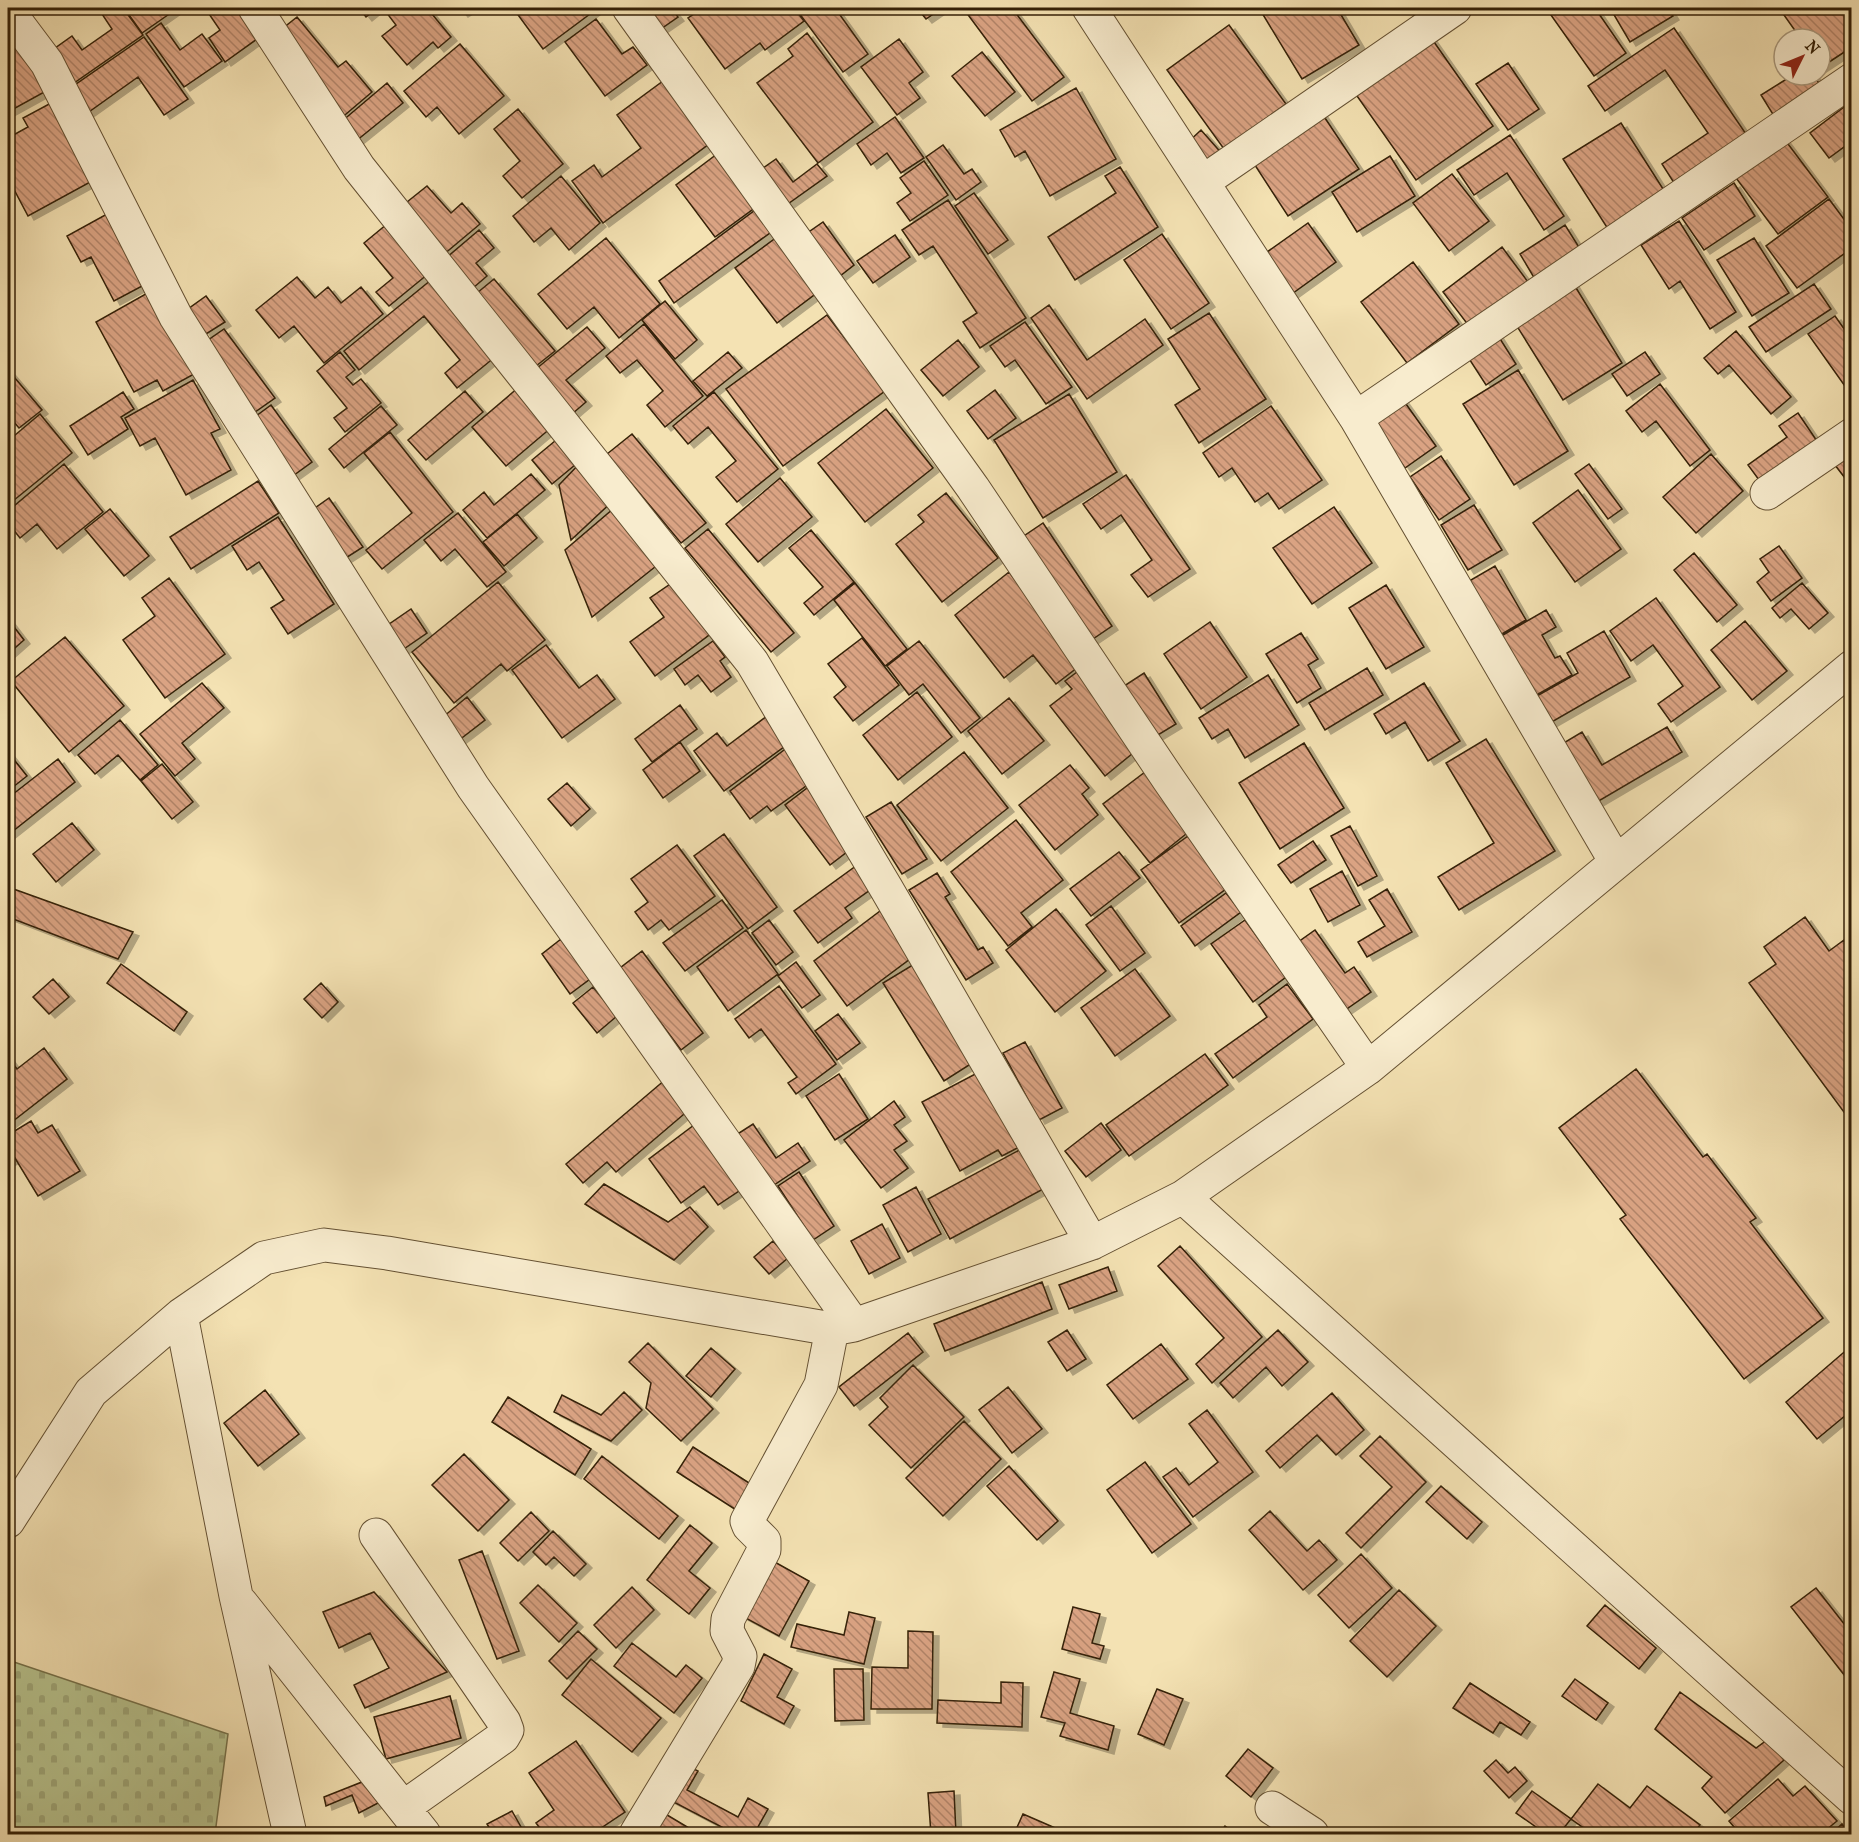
<svg xmlns="http://www.w3.org/2000/svg" width="1859" height="1842" font-family="'IM FELL French Canon',serif">
<style>
.cemetery{fill:url(#cemetery-stones);stroke:#76724b;stroke-width:1.5}
.building{fill:url(#building-back-hatch);stroke:#342007;stroke-width:1.5;filter:url(#shadow)}
.lines{fill:none;stroke-linecap:round;stroke-linejoin:round}
.street-casing{stroke:#645032;stroke-width:35}
.street{stroke:#f8ecce;stroke-width:33}
</style>
<defs>
<pattern id="cemetery-stones" width="16" height="16" patternUnits="userSpaceOnUse" patternTransform="scale(1.5)"><rect width="16" height="16" fill="#b8c48f"/><path d="M2 7V4a2 2 0 0 1 4 0v3zM10 15v-3a2 2 0 0 1 4 0v3z" fill="#9fa87a"/></pattern>
<pattern id="building-back-hatch" width="6" height="6" patternUnits="userSpaceOnUse" patternTransform="scale(1.5)"><rect width="6" height="6" fill="#daa383"/><path d="M-1 5l2 2M0 0l6 6M5-1l2 2" fill="none" stroke="#b28469"/></pattern>
<filter id="shadow"><feDropShadow dx="6" dy="4" stdDeviation="0" flood-color="#0004"/></filter>
</defs>
<rect width="100%" height="100%" fill="#f4e2b3"/>
<filter id="stains"><feTurbulence type="fractalNoise" baseFrequency=".00333" numOctaves="4"/><feColorMatrix values="0 0 0 0 .2 0 0 0 0 .09 0 0 0 0 .02 0 0 0 .5 -.17"/></filter>
<radialGradient id="worn" r=".72"><stop offset=".6" stop-color="#630" stop-opacity="0"/><stop offset="1" stop-color="#630" stop-opacity=".3"/></radialGradient>
<path class="cemetery" d="M8 1660 228 1734 215 1834H8Z"/>
<path class="building" d="M112 8H123L143 35 74 83 51 51 72 36 82 50 112 29 102 14Z
M124 8H173L175 10 142 33Z
M205 8H235L257 39 225 62 209 38 220 30Z
M359 8H377L366 17Z
M383 8H427L451 37 438 48 433 42 407 65 382 36 396 25Z
M458 8H470L462 13Z
M513 8H598L543 49Z
M641 8H671L678 17 658 31Z
M703 8H794L804 21 765 50 760 43 725 69 688 18Z
M807 8H835L868 54 843 72 799 13Z
M917 8H942L926 19Z
M963 8H1012L1064 77 1032 101Z
M1259 8H1337L1359 45 1302 79Z
M1409 8H1426L1414 15Z
M1546 8H1595L1626 53 1594 76Z
M1610 8H1668L1673 16 1630 42Z
M1779 8H1852V47L1820 68V39H1801Z
M297 17 338 67 346 61 372 92 339 120 277 33Z
M596 19 622 54 633 47 647 65 605 96 565 42Z
M161 23 180 50 202 34 222 61 184 87 146 34Z
M1229 25 1286 104 1224 149 1167 70Z
M8 27 48 90 8 112Z
M1674 28 1748 137 1676 186 1662 164 1708 133 1665 70 1605 111 1588 86Z
M1427 32 1493 126 1416 180 1350 86Z
M807 33 873 122 818 163 757 83 793 56 788 49Z
M144 37 188 99 164 115 138 77 86 114 69 89Z
M899 39 923 72 909 83 920 98 897 115 861 67Z
M460 44 504 96 459 134 437 107 426 117 404 91Z
M982 52 1015 92 985 116 952 76Z
M1508 63 1539 109 1508 130 1476 84Z
M1793 75H1814L1821 87 1774 116 1761 95Z
M663 81 709 144 603 223 572 181 594 165 602 177 641 148 617 115Z
M387 83 403 103 356 141 341 122Z
M1076 88 1116 159 1050 196 1025 151 1015 157 1000 130Z
M1852 101V141L1829 158 1810 133Z
M51 103 94 180 28 216 8 178V138L28 127 23 118Z
M518 109 563 164 522 198 503 176 520 161 494 129Z
M1319 109 1359 169 1288 216 1249 156Z
M895 117 924 158 901 173 887 153 871 165 857 144Z
M1621 123 1665 192 1608 229 1563 159Z
M1201 130 1224 156 1205 173 1183 147Z
M1510 135 1564 216 1544 230 1507 173 1474 195 1457 170Z
M1782 136 1828 197 1778 234 1733 174Z
M943 145 964 174 972 169 981 182 956 200 926 157Z
M717 154 756 207 715 237 676 185Z
M1390 156 1415 196 1357 232 1332 192Z
M776 159 793 182 817 164 827 176 785 206 759 171Z
M924 161 948 195 910 221 897 203 911 193 900 178Z
M1120 167 1158 227 1075 280 1048 237 1116 193 1105 176Z
M1452 174 1489 221 1449 251 1413 203Z
M561 176 600 223 569 250 551 228 534 242 513 216Z
M1734 183 1755 216 1704 250 1682 218Z
M427 186 451 213 462 203 480 224 443 255 402 206Z
M974 193 1008 240 988 254 955 206Z
M1829 199 1852 230V248L1797 288 1766 246Z
M948 200 1026 318 980 348 963 322 977 313 933 246 919 255 902 230Z
M758 208 774 230 674 303 659 281Z
M107 214 146 284 114 301 91 257 81 262 67 236Z
M1679 221 1736 312 1710 329 1680 281 1669 289 1641 245Z
M823 222 854 265 835 280 803 236Z
M1308 223 1336 262 1289 296 1260 257Z
M387 224 428 274 389 306 376 292 393 278 364 243Z
M1565 225 1582 252 1536 281 1520 254Z
M479 230 494 248 476 263 487 276 473 288 446 258Z
M1162 234 1209 303 1171 329 1124 260Z
M895 235 910 257 873 283 857 261Z
M777 237 818 292 777 323 735 268Z
M606 238 660 304 619 338 594 307 567 329 538 294Z
M1754 238 1789 293 1752 316 1717 260Z
M1502 247 1531 286 1472 330 1443 292Z
M1413 262 1459 324 1407 363 1361 302Z
M297 277 315 298 328 287 341 303 361 287 383 314 324 363 294 326 279 338 256 310Z
M1570 278 1622 363 1563 400 1510 315Z
M494 279 555 351 531 370 471 298Z
M431 280 495 357 457 388 445 373 460 360 424 316 359 370 344 351Z
M1814 284 1831 309 1766 352 1749 327Z
M151 291 196 373 163 391 157 380 134 392 96 322Z
M206 296 225 322 206 334 188 309Z
M665 301 697 340 675 359 642 320Z
M1049 305 1087 360 1145 319 1163 345 1087 399 1031 318Z
M1209 313 1266 399 1199 443 1175 405 1200 389 1168 339Z
M827 315 885 391 783 466 726 389Z
M1835 316 1852 340V386L1847 389 1808 334Z
M1025 322 1072 387 1046 404 1015 360 1005 367 990 346Z
M644 324 703 396 665 427 647 405 663 391 637 360 620 373 606 356Z
M587 327 605 348 566 380 586 402 572 414 536 369Z
M224 329 275 398 248 417 198 347Z
M1736 331 1791 397 1771 414 1729 365 1718 374 1704 358Z
M1497 334 1516 364 1486 385 1466 354Z
M958 340 979 367 943 396 921 370Z
M340 352 355 370 346 377 353 385 361 379 381 403 345 432 334 418 347 408 317 371Z
M728 352 742 368 707 396 693 381Z
M1645 352 1660 374 1627 396 1612 374Z
M1518 370 1568 451 1514 485 1463 404Z
M9 371 42 410 19 428 8 415Z
M193 380 220 429 211 433 231 470 186 495 155 438 140 446 125 418Z
M1660 384 1710 450 1690 466 1656 421 1642 432 1626 411Z
M519 387 552 427 506 466 472 427Z
M995 390 1016 418 988 439 967 411Z
M465 391 483 412 426 460 408 440Z
M123 392 134 409 121 417 128 429 88 455 70 426Z
M714 392 778 469 737 502 716 477 736 461 708 427 688 444 673 426Z
M1069 394 1117 472 1043 518 994 440Z
M1401 397 1436 446 1405 468 1370 419Z
M271 405 312 462 290 478 248 422Z
M381 406 397 425 344 468 329 449Z
M1271 406 1322 480 1279 509 1268 493 1255 502 1232 468 1219 477 1203 453Z
M886 409 933 468 865 522 818 463Z
M1798 413 1819 444 1762 484 1748 465 1787 437 1779 426Z
M40 414 72 453 8 505V441Z
M390 432 453 512 382 569 366 550 412 513 364 453Z
M632 434 706 523 681 543 607 454Z
M561 436 581 460 552 484 532 460Z
M1852 451V480L1848 482 1835 465Z
M1711 454 1743 491 1696 533 1663 497Z
M1441 456 1470 499 1439 520 1410 477Z
M582 461 616 498 571 540 559 485Z
M64 464 103 512 57 549 37 524 20 538 8 523V511Z
M1589 464 1622 509 1608 519 1575 474Z
M531 474 545 490 487 538 463 510 484 492 494 505Z
M1126 475 1190 569 1148 597 1131 575 1152 560 1121 515 1101 529 1083 504Z
M780 478 812 517 758 562 726 524Z
M258 481 279 513 191 569 170 537Z
M1578 490 1621 549 1575 582 1533 523Z
M946 493 998 558 942 602 896 544 924 522 918 515Z
M329 498 363 547 338 563 305 515Z
M620 503 665 559 592 617 565 550Z
M1474 505 1502 550 1468 570 1441 525Z
M1334 507 1372 563 1312 604 1273 548Z
M110 509 149 556 124 576 85 529Z
M458 513 506 572 487 587 455 549 441 561 424 540Z
M517 514 537 538 504 566 483 542Z
M278 517 334 604 288 634 271 608 284 600 259 562 247 570 232 546Z
M1043 523 1112 626 1087 643 1018 540Z
M708 529 794 633 771 652 685 548Z
M811 530 854 582 814 615 804 603 823 587 789 548Z
M1779 546 1802 578 1771 601 1757 582 1769 572 1760 559Z
M1694 553 1737 605 1717 622 1674 570Z
M1495 566 1526 620 1495 638 1464 584Z
M1009 572 1082 664 1056 684 1033 655 1004 678 955 615Z
M169 578 225 654 165 698 123 640 155 616 142 598Z
M679 578 717 629 655 676 630 642 664 617 650 598Z
M498 582 545 640 507 671 501 664 454 703 412 652Z
M855 583 907 649 885 666 834 600Z
M1802 583 1828 613 1809 629 1791 609 1780 618 1772 608Z
M1386 585 1424 647 1386 669 1349 608Z
M1656 598 1720 687 1671 722 1658 704 1683 686 1653 645 1631 661 1610 631Z
M411 609 427 633 398 653 382 629Z
M1546 610 1556 627 1542 635 1555 658 1560 656 1572 675 1526 701 1491 642Z
M8 619 24 640 8 654Z
M1745 621 1787 671 1752 700 1711 650Z
M1210 622 1247 677 1201 709 1164 654Z
M1604 631 1630 677 1550 723 1535 697 1578 673 1567 653Z
M1301 633 1318 659 1308 665 1321 688 1297 703 1266 654Z
M65 637 124 706 69 752 11 681Z
M862 638 899 685 853 721 834 697 846 687 828 664Z
M713 641 725 657 720 661 731 677 711 692 698 675 685 685 674 669Z
M919 641 980 718 961 733 923 684 909 695 887 666Z
M546 645 579 688 597 675 615 699 562 738 512 670Z
M1367 668 1383 695 1325 730 1309 703Z
M1077 672 1138 749 1105 776 1050 706 1072 689 1065 681Z
M1144 673 1176 724 1153 738 1121 688Z
M1268 675 1299 725 1245 758 1228 729 1212 739 1199 718Z
M202 683 224 708 182 743 195 759 175 776 140 734Z
M1424 683 1460 741 1428 761 1405 722 1386 734 1374 714Z
M917 692 952 737 898 780 863 735Z
M467 697 485 720 454 744 437 722Z
M1009 698 1044 741 1002 774 968 731Z
M680 705 697 729 652 762 635 739Z
M771 713 792 741 724 791 694 751 717 733 727 746Z
M120 720 158 765 140 780 118 755 95 774 78 755Z
M1667 727 1682 752 1597 802 1562 744 1582 732 1602 765Z
M1486 739 1555 851 1459 910 1438 877 1494 843 1446 763Z
M680 742 700 771 663 798 643 770Z
M1304 743 1344 808 1280 849 1239 783Z
M788 747 813 781 771 811 767 806 750 819 730 791Z
M8 752 27 776 8 791Z
M964 752 1008 808 941 861 897 805Z
M58 759 75 782 8 835V798Z
M162 764 193 802 172 819 141 781Z
M1070 765 1089 788 1082 794 1098 815 1055 850 1019 805Z
M1145 772 1191 830 1150 863 1103 804Z
M567 783 590 809 571 826 548 799Z
M811 785 856 845 830 865 785 805Z
M891 802 927 859 902 874 866 817Z
M1016 820 1063 880 1021 913 1032 927 1008 946 951 872Z
M72 823 94 850 56 882 33 854Z
M1350 826 1377 876 1358 886 1331 836Z
M724 834 777 907 748 929 694 856Z
M1188 836 1226 889 1179 923 1141 870Z
M1313 841 1326 860 1291 883 1278 865Z
M677 845 715 896 669 930 661 920 648 930 635 912 648 902 631 879Z
M1119 852 1140 878 1091 916 1070 889Z
M860 863 877 885 845 908 852 918 818 943 794 911Z
M1342 871 1360 905 1328 922 1310 889Z
M937 873 950 894 945 897 978 950 983 947 993 963 966 980 909 890Z
M8 887 133 932 118 959 8 917Z
M1387 889 1412 932 1367 957 1358 942 1385 926 1369 900Z
M1226 893 1241 912 1195 946 1181 926Z
M722 900 743 928 685 971 663 943Z
M1111 906 1145 953 1120 971 1086 925Z
M884 908 918 953 847 1006 814 961Z
M1056 909 1106 971 1055 1012 1006 950Z
M1805 917 1829 951 1844 940 1852 951V1123L1749 983 1776 964 1764 947Z
M769 920 793 952 776 965 752 933Z
M1245 920 1286 977 1253 1002 1211 944Z
M746 930 778 974 728 1011 697 967Z
M1315 930 1345 973 1354 967 1371 992 1341 1013 1294 945Z
M561 939 590 979 570 994 542 954Z
M642 951 703 1033 681 1050 620 968Z
M796 962 820 995 802 1008 778 976Z
M916 963 977 1060 944 1081 883 983Z
M121 964 187 1012 174 1031 107 983Z
M1135 969 1170 1016 1115 1056 1081 1008Z
M53 979 69 997 49 1014 33 997Z
M321 983 338 1002 322 1018 304 999Z
M1287 984 1313 1019 1233 1078 1215 1054 1267 1017 1259 1005Z
M779 986 836 1064 796 1094 788 1083 797 1077 761 1029 749 1038 735 1019Z
M593 987 617 1016 597 1033 573 1003Z
M838 1014 860 1043 837 1060 815 1031Z
M1025 1042 1062 1108 1039 1120 1003 1053Z
M44 1048 67 1079 8 1125V1057L17 1069Z
M1205 1054 1228 1085 1129 1156 1106 1125Z
M1636 1069 1703 1157 1707 1154 1756 1218 1750 1222 1823 1318 1744 1379 1620 1219 1626 1215 1559 1128Z
M981 1071 1021 1146 1002 1156 998 1150 960 1171 922 1102Z
M839 1074 868 1119 835 1140 806 1096Z
M666 1079 690 1109 616 1172 607 1162 583 1183 566 1164Z
M894 1101 905 1117 894 1125 907 1141 894 1150 908 1168 881 1188 844 1140Z
M31 1121 38 1133 52 1125 80 1171 38 1196 15 1158 8 1162V1135Z
M1101 1123 1121 1150 1086 1177 1065 1151Z
M753 1124 776 1158 798 1143 810 1161 771 1187 736 1135Z
M694 1125 742 1189 718 1205 704 1186 681 1203 649 1159Z
M1025 1147 1047 1187 950 1239 928 1199Z
M799 1172 834 1226 813 1240 778 1186Z
M604 1184 668 1222 690 1207 708 1227 674 1260 585 1204Z
M916 1187 941 1234 908 1252 883 1205Z
M882 1224 900 1258 869 1274 851 1241Z
M773 1241 788 1258 769 1274 754 1257Z
M1180 1246 1262 1337 1212 1383 1196 1364 1224 1338 1158 1266Z
M1108 1267 1117 1291 1069 1309 1059 1285Z
M1042 1282 1052 1309 945 1351 934 1324Z
M1067 1330 1086 1359 1067 1371 1048 1342Z
M1278 1330 1308 1362 1282 1386 1266 1367 1233 1398 1220 1383Z
M908 1333 923 1352 854 1406 839 1387Z
M648 1343 713 1409 681 1441 646 1408 651 1383 629 1362Z
M1161 1344 1188 1379 1133 1419 1107 1385Z
M1850 1347 1852 1410 1817 1439 1786 1402Z
M711 1348 735 1369 711 1397 686 1376Z
M913 1365 964 1417 911 1468 869 1425 888 1407 880 1398Z
M1008 1387 1042 1429 1012 1453 979 1410Z
M265 1390 299 1434 258 1466 224 1423Z
M624 1392 642 1410 611 1441 554 1412 562 1395 601 1415Z
M1332 1393 1364 1430 1336 1455 1317 1435 1280 1468 1266 1451Z
M508 1397 591 1449 575 1475 492 1422Z
M1207 1410 1253 1472 1193 1517 1163 1477 1176 1468 1189 1485 1218 1462 1189 1424Z
M964 1421 1001 1459 943 1516 906 1478Z
M1380 1436 1426 1482 1361 1548 1346 1533 1392 1487 1360 1456Z
M693 1447 760 1490 744 1515 677 1472Z
M464 1454 509 1500 478 1531 432 1485Z
M602 1456 678 1516 659 1539 584 1479Z
M1145 1462 1191 1524 1152 1553 1107 1490Z
M1009 1466 1058 1521 1037 1540 987 1486Z
M1441 1486 1482 1522 1467 1539 1426 1502Z
M1270 1511 1307 1551 1319 1540 1337 1560 1303 1590 1249 1530Z
M531 1512 549 1531 518 1561 500 1543Z
M690 1525 712 1543 689 1571 710 1588 689 1614 647 1580Z
M553 1531 586 1564 574 1576 554 1557 546 1565 533 1552Z
M482 1551 519 1651 497 1659 459 1560Z
M1361 1554 1392 1588 1349 1628 1318 1595Z
M771 1560 809 1581 779 1636 740 1615Z
M538 1585 577 1623 559 1642 520 1603Z
M632 1587 654 1610 616 1648 594 1625Z
M1816 1588 1852 1634V1685L1791 1607Z
M1399 1590 1436 1626 1387 1677 1350 1641Z
M374 1592 447 1672 365 1708 354 1685 389 1668 370 1633 339 1648 323 1612Z
M1605 1605 1656 1648 1639 1669 1587 1626Z
M1073 1607 1100 1614 1092 1643 1104 1646 1100 1659 1062 1649Z
M849 1612 875 1618 864 1664 791 1647 797 1624 844 1635Z
M578 1631 597 1649 567 1679 549 1661Z
M908 1631 933 1632 932 1709H871L872 1667 908 1668Z
M632 1643 676 1677 686 1665 702 1678 674 1713 614 1666Z
M764 1654 792 1669 777 1697 794 1706 784 1724 741 1701Z
M591 1659 661 1718 632 1752 562 1695Z
M834 1669H863L864 1720 835 1721Z
M1054 1672 1080 1679 1070 1713 1114 1726 1108 1750 1060 1736 1065 1723 1041 1717Z
M1575 1679 1608 1703 1596 1720 1562 1696Z
M1001 1682 1023 1683 1022 1727 937 1723 938 1700 1001 1703Z
M1470 1683 1530 1722 1521 1735 1500 1722 1493 1733 1453 1708Z
M1157 1689 1183 1699 1164 1745 1138 1734Z
M1680 1692 1756 1748 1767 1740 1784 1760 1725 1813 1702 1788 1712 1777 1655 1729Z
M450 1696 461 1738 386 1759 374 1717Z
M576 1741 625 1812 592 1834H544L536 1823 554 1810 529 1773Z
M1248 1749 1273 1768 1251 1797 1226 1776Z
M1496 1760 1508 1773 1515 1767 1527 1781 1509 1798 1484 1771Z
M682 1763 698 1771 687 1790 738 1817 748 1798 768 1809 754 1834H735L664 1797Z
M1778 1779 1793 1796 1805 1786 1837 1821 1821 1834H1740L1729 1821Z
M362 1782 380 1802 359 1813 352 1795 326 1806 324 1797Z
M1598 1784 1630 1808 1647 1786 1700 1825 1693 1834H1581L1585 1829 1571 1819Z
M954 1791 956 1834H931L928 1793Z
M1532 1791 1571 1819 1559 1834H1546L1516 1813Z
M657 1809 694 1831 692 1834H658L646 1827Z
M512 1811 525 1834H493L487 1824Z
M1023 1814 1069 1834H1014Z
M410 1824 413 1834H378Z
M1842 1824 1849 1834H1831Z
M1225 1826 1236 1834H1219Z
M1708 1829 1715 1834H1703Z"/>
<g class="lines">
<g class="street-casing">
<path id="street" d="M255 8 359 168 752 662 886 888 1092 1243
M629 8 973 488 1169 780 1368 1068
M1089 8 1356 418 1616 862
M8 11 47 63 176 317 473 787 854 1325
M1204 181 1455 8
M1356 418 1852 80
M1767 493 1852 435
M1183 1197 1852 1798
M181 1315 236 1596 290 1834
M8 1521 91 1392 181 1315 264 1258 324 1245 387 1253 832 1329 854 1325 1092 1243 1183 1197 1368 1068 1852 667
M376 1535 504 1722 507 1730 503 1737 404 1807
M241 1603 424 1834
M1272 1808 1312 1834
M636 1834 738 1666 740 1656 727 1631 728 1619 764 1550V1541L749 1526 747 1521 821 1385 832 1329"/>
</g>
<use href="#street" class="street"/>
</g>
<rect width="1859" height="1842" fill="none" stroke="#f4e2b3" stroke-width="30"/>
<rect x="9" y="9" width="1841" height="1824" fill="none" stroke="#342007" stroke-width="3"/>
<rect x="15" y="15" width="1829" height="1812" fill="none" stroke="#342007" stroke-width="1.5"/>
<g transform="translate(1802 57) rotate(47)"><circle r="28" fill="#f8ecce" stroke="#aa9a7e" stroke-width="1.5"/>
<path d="M0-4.5L10 22L0 15L-10 22Z" fill="#8f2418"/>
<text y="-9" font-size="16" font-weight="bold" text-anchor="middle" fill="#342007">N</text>
</g>
<rect width="100%" height="100%" filter="url(#stains)"/>
<rect width="100%" height="100%" fill="url(#worn)"/>
</svg>
